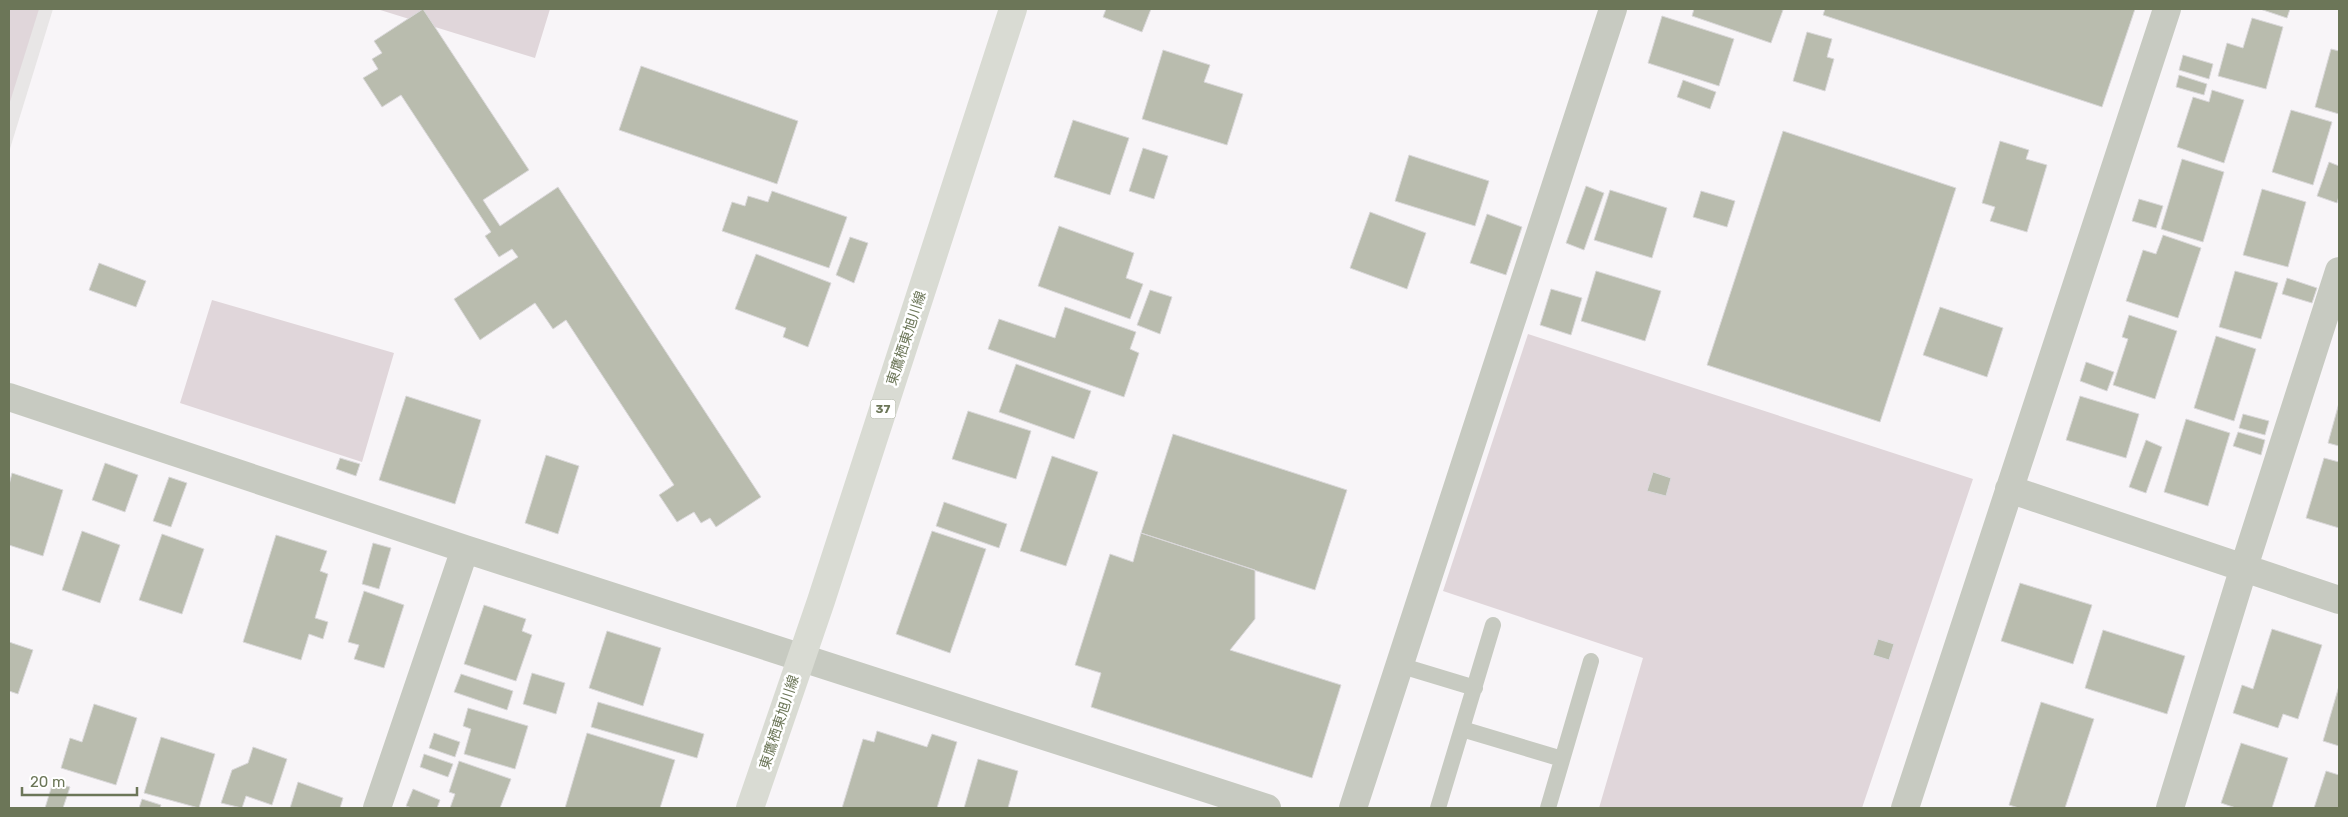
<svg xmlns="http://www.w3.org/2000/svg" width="2348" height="817" font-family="Rubik,'Noto Sans JP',sans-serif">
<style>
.built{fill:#e8e6e6}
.green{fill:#e0d6da}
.building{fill:#b9bcae;stroke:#dad8da}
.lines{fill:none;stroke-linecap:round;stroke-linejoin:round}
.service{stroke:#c7cac1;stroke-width:16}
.minor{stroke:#c7cac1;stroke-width:28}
.primary{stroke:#d9dbd3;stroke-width:28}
.labels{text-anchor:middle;stroke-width:5;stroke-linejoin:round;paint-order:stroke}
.shield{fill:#fff;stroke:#989f8a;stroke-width:1}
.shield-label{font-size:12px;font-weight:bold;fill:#6c7658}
.street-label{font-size:14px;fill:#6c7658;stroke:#fff}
</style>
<rect width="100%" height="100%" fill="#f8f5f8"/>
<path class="built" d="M9 9H53L9 152Z"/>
<path class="green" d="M9 9H39L9 105Z
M377 9H550L535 58Z
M212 300 394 353 362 462 180 403Z
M1528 334 1973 479 1862 808H1599L1643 658 1443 591Z"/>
<path class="building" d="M423 9 529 170 483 200 500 226 558 187 761 497 716 527 710 518 701 523 694 512 677 522 659 495 674 485 566 320 553 329 535 303 480 340 454 299 518 257 512 249 499 257 485 236 491 232 401 95 382 107 363 78 378 69 372 59 382 53 374 41Z
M1106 9H1151L1142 32 1103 17Z
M1694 9H1778L1783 10 1771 43 1692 16Z
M1825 9H2135L2102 107 1823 15Z
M2260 9H2290L2287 18Z
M1662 16 1734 39 1719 86 1648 63Z
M2252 18 2283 27 2266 89 2218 76 2227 43 2243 48Z
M1807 32 1832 39 1827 57 1834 59 1825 91 1793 81Z
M2331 49 2339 51V114L2315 107Z
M1163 50 1210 65 1204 82 1243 94 1227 145 1142 119Z
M2183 55 2213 64 2209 79 2179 70Z
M641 66 798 121 777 184 619 130Z
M2179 75 2207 84 2204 95 2176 87Z
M1683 80 1716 92 1710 109 1677 97Z
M2212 90 2244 100 2224 163 2177 147 2193 97 2209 102Z
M2291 110 2332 122 2313 185 2272 172Z
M1073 120 1129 138 1110 195 1054 177Z
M1783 131 1956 188 1880 422 1707 365Z
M2000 141 2029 150 2026 159 2047 165 2027 232 1990 221 1995 207 1982 203Z
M1143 148 1168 156 1154 199 1129 191Z
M1409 155 1489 181 1475 226 1395 201Z
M2182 159 2224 172 2203 242 2161 229Z
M2329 162 2339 166V196L2337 203 2317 196Z
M1586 186 1604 193 1584 250 1566 243Z
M2262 189 2306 202 2288 267 2243 255Z
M1610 190 1667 208 1652 258 1594 240Z
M772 191 847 217 829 268 722 231 732 202 745 206 748 196 768 202Z
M1701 191 1735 201 1727 227 1693 217Z
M2139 199 2163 206 2156 228 2132 221Z
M1370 212 1426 233 1407 289 1350 268Z
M1487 214 1522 227 1506 275 1470 263Z
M1059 226 1134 253 1126 278 1143 284 1130 319 1038 286Z
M2163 235 2201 248 2178 318 2126 301 2143 250 2156 254Z
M850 237 868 243 854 283 836 275Z
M756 254 831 283 808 347 783 337 786 328 735 309Z
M99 263 146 281 136 307 89 290Z
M1596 271 1661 291 1645 341 1581 321Z
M2235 271 2278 283 2261 339 2219 327Z
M2287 278 2317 288 2312 303 2282 294Z
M1551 289 1582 298 1571 335 1540 325Z
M1150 290 1172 297 1160 334 1137 325Z
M1065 307 1136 332 1130 349 1139 353 1124 397 988 349 999 319 1055 338Z
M1940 307 2003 328 1987 377 1923 355Z
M2129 315 2177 331 2155 399 2113 385 2128 339 2122 337Z
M2216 336 2256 349 2234 421 2194 408Z
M2086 362 2114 372 2107 391 2080 381Z
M1016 364 1091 391 1074 439 999 412Z
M406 396 481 420 455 504 379 480Z
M2080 396 2139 414 2126 458 2066 440Z
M2339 403V446L2328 443Z
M968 411 1031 431 1016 479 952 459Z
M2243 414 2269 421 2265 435 2239 428Z
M2186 419 2230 433 2208 506 2164 492Z
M2238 432 2265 440 2261 455 2233 446Z
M1173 434 1347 490 1315 590 1141 533Z
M2146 440 2162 447 2146 493 2129 487Z
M546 455 579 466 558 534 525 523Z
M1052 456 1098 472 1066 566 1020 551Z
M340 458 360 464 356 476 336 469Z
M2324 458 2339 462V528L2306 518Z
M105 463 138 475 125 512 92 500Z
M1653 472 1671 478 1666 496 1647 491Z
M12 473 63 490 43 556 9 545V485Z
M169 477 187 483 171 527 153 521Z
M944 502 1007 524 999 548 936 526Z
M82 531 120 545 100 603 62 590Z
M932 531 986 549 950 653 896 634Z
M1141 533 1255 570V619L1230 650 1341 685 1312 778 1091 707 1101 673 1075 665 1110 554 1133 562Z
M162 534 204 549 182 614 139 600Z
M276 535 327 551 320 571 328 574 315 618 328 622 323 639 309 634 301 660 243 642Z
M373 543 391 548 379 589 362 584Z
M2020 583 2092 605 2073 664 2001 641Z
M364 591 404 605 384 668 354 659 359 645 348 642Z
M484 605 526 619 522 631 532 635 516 681 464 664Z
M2272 629 2322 645 2298 719 2283 714 2278 728 2233 713 2242 685 2253 689Z
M2103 630 2185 656 2167 714 2085 688Z
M607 631 661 648 643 706 589 688Z
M1878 639 1894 644 1889 660 1873 655Z
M9 642 33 650 18 694 9 691Z
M532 673 565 683 556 714 523 704Z
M461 674 513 691 507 710 454 692Z
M2339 686V746L2323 741Z
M598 702 704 734 697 758 591 727Z
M2041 702 2094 719 2065 808H2019L2009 805Z
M94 704 137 718 116 785 61 768 70 738 82 742Z
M468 708 528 726 515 769 464 754 471 729 463 726Z
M877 731 927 747 932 734 957 742 937 808H842L863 739 874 742Z
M434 733 460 742 455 757 429 748Z
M587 733 675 760 660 808H565Z
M161 737 215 754 199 808 144 793Z
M2241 743 2288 758 2272 808H2236L2221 803Z
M253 747 287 759 272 805 246 796 242 808 221 803 232 770 248 763Z
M424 754 453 764 448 777 420 767Z
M978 759 1018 771 1008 808H964Z
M459 761 511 779 500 808H450L455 794 449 792Z
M2326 771 2339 775V808H2314Z
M53 782 70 787 63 808H45Z
M298 782 343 798 340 808H290Z
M413 789 440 800 437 808H412L406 806Z
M142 799 161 805 160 808H139Z"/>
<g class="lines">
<path class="service" d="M1399 665 1475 688
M1462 729 1562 759
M1438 808 1493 625
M1548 808 1591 661"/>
<path class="minor" d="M9 397 465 549 1267 808
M2009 489 2339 600
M377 808 465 549
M1353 808 1613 9
M1905 808 2167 9
M2170 808 2244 567 2339 271"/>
<path class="primary" d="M750 808 821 601 1013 9"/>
</g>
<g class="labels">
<rect class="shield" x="870.5" y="399.5" width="25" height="19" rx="4"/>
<g class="shield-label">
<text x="883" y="413">37</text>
</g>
<g class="street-label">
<text transform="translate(906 338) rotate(-72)" y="5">東鷹栖東旭川線</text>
<text transform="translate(779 722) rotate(-72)" y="5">東鷹栖東旭川線</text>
</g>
</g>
<rect width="2348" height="817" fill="none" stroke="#6c7658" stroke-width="20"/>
<path d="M22 787v8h115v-8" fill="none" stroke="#6c7658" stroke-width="2.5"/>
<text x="30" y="787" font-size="15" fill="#6c7658" stroke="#ffffff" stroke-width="4" paint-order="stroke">20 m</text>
</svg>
